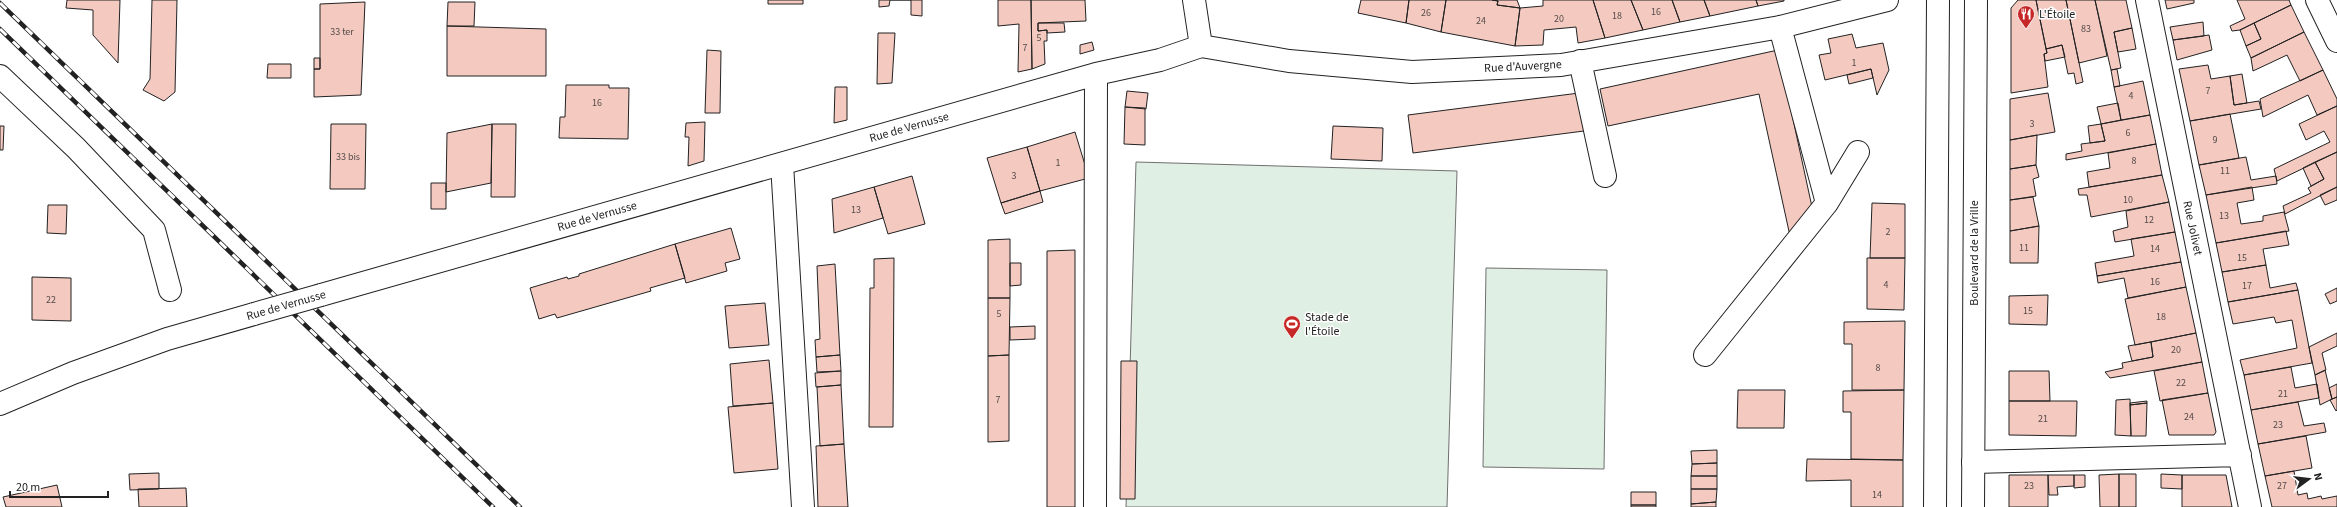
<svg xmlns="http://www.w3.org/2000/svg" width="2337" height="507" font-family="'Source Sans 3',sans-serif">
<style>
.green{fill:#e0efe3;stroke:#6f6f6f}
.building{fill:#f3c9c0;stroke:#222}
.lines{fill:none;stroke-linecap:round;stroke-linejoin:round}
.minor-casing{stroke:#222;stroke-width:24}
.major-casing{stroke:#222;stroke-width:24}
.minor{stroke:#fff;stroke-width:22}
.major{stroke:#fff;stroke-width:22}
.rail-casing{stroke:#222;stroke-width:4.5}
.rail{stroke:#fff;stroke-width:3;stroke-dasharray:9;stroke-linecap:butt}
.minor-bridge-casing{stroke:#222;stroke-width:24;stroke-linecap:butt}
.minor-bridge{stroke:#fff;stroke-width:22}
.labels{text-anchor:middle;stroke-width:3;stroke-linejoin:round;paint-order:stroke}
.number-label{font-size:10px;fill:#564c4a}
.poi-label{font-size:12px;fill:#222;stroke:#fff;text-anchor:start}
.street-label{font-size:12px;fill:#222;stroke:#fff}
</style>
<rect width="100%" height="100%" fill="#fff"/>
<path class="green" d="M1136 162 1457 171 1447 507H1126Z
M1486 268 1607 270 1604 469 1483 467Z"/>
<path class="building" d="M67 0H120L118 63 93 35V10L66 8Z
M152 0H177L175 92 164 101 143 90 150 79Z
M768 0H803V4H768Z
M879 0H911H890L889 6 879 7Z
M911 0H922V16L911 15Z
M998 0H1031L1032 69 1018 72 1019 24 998 26Z
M1031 0H1085L1086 21 1038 23V31L1047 30V41H1044L1045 64 1032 69Z
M1361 0H1409L1406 23 1358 13Z
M1409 0H1446L1441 32 1406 23Z
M1446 0H1492L1498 1 1497 5 1520 8 1515 46 1441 32Z
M1492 0H1517L1520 8 1497 5 1498 1Z
M1543 0H1593L1605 38 1578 43 1576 27 1544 30 1543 45 1515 46 1520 8 1543 6Z
M1593 0H1631L1643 30 1605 38Z
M1631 0H1672L1680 22 1643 30Z
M1672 0H1704L1710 16 1680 22Z
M1704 0H1756L1758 6 1710 16Z
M1756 0H1784V1L1758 6Z
M2018 0H2036L2047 53 2044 54 2048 87 2011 93V8Z
M2036 0H2066L2083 82 2076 84 2074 73 2068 74 2062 45 2046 49Z
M2066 0H2095L2107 56 2079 63Z
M2095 0H2126L2132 28 2114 32 2121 68 2111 70Z
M2165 0H2194V3L2167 9Z
M2237 0H2289L2291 5 2240 30 2232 31 2230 26 2245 19Z
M365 2 361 95 314 97V69H320V4Z
M448 2H475L474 26H447Z
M2291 5 2304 32 2251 58 2246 46 2261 39 2254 23Z
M2203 22 2204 36 2173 40 2170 27Z
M1038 23H1064L1065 32 1047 33V30L1038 31Z
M2254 23 2261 39 2246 46 2240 30Z
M447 26 546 29V76H447Z
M2132 28 2136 49 2118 52 2114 32Z
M2304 32 2323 70 2300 81 2287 55 2253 71 2251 58Z
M878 33H895L892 83 877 84Z
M1852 34 1856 48 1883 43 1889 70 1877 95 1871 69 1825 80 1819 55 1831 53 1828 39Z
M2209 35 2212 50 2177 60 2173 40Z
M1092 42 1094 50 1080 54V45Z
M2062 45 2065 57 2045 61 2044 54 2047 53 2046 49Z
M707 50 721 51 720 113H705Z
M1778 50 1812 207 1790 236 1759 94 1608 126 1600 89Z
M314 58H320V69H314Z
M268 64H291V78H267Z
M2208 65 2211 79 2230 76 2234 105 2259 101 2261 109 2190 121 2179 69Z
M1871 69 1873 78 1849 84 1847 75Z
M2117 69 2120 86 2114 87 2111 70Z
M2323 70 2337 99V106L2317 115 2308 95 2263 117 2260 99Z
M2242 74 2247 103 2234 105 2230 76Z
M2143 81 2150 115 2121 120 2114 87Z
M566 85H609V88H629L628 139 559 138 560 117H565Z
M835 87H847V120L834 123Z
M1127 91 1148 93 1146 109 1125 107Z
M1579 93 1584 131 1413 153 1408 115Z
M2048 93 2055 132 2010 140V99Z
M2118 103 2121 120 2101 124 2097 107Z
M2337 106V152L2277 181 2274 169 2330 142 2324 131 2306 140 2299 124Z
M1125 107 1145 108V145L1124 144Z
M2230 114 2239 158 2199 165 2190 121Z
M2150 115 2156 144 2066 160V154L2082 151 2081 144 2105 141 2101 124Z
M705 122 704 161 688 166 689 137H685L686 123Z
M331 124H366L365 189H330Z
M492 124H516L515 197H491Z
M492 124 491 183 446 192 447 133Z
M2101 124 2105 141 2090 143 2088 126Z
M0 126H4L3 150H0Z
M1333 126 1383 128 1382 161 1331 159Z
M1075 132 1089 178 1040 191 1027 147Z
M2037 135 2036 165 2010 169V140Z
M2156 144 2162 175 2089 187 2087 172 2110 168 2108 153Z
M1027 147 1040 191 1001 203 987 158Z
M2337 152V187L2285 214 2283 206 2311 193 2308 188 2324 179 2315 162Z
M2246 157 2251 180 2276 176 2277 184 2206 195 2199 165Z
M2315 162 2324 179 2311 186 2303 168Z
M2036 165 2039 177 2033 179 2036 196 2010 200V169Z
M2162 175 2169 202 2091 217 2087 195H2079L2078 189Z
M912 176 925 224 888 234 874 187Z
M431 183H446V209H431Z
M874 187 883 218 834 233 832 199Z
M2252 187 2254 200 2237 203 2241 224 2263 221V216L2284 212 2289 231 2216 243 2206 195Z
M2337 187V200L2325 205 2320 195Z
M1040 191 1043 202 1005 214 1001 203Z
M2033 197 2039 226 2010 231V200Z
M2169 202 2175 232 2115 242 2113 231 2128 227 2126 211Z
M1872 203 1905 204V258H1870Z
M48 205H67L66 234 47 233Z
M2039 226 2038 263H2010V231Z
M731 228 740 259 725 263 727 271 686 283 675 244Z
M2286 231 2289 245 2263 249 2266 265 2222 272 2216 243Z
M2175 232 2181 262 2097 276 2095 263 2134 256 2131 239Z
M1010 239V298H988V240Z
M675 244 685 278 650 288 651 291 557 318 555 314 539 319 530 288 567 277 568 279 579 276V274Z
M1075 250V507H1047V251Z
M894 258 893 427H869L870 288H874V259Z
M1867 258H1905L1904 310 1867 309Z
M2181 262 2186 287 2128 298 2124 278 2098 283 2097 276Z
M1010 263H1021V285L1010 286Z
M835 264 840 355 816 357 815 340 820 339 817 266Z
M2266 265 2270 288 2296 283 2298 290 2228 302 2222 272Z
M32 277 71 278V321L32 320Z
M2186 287 2196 333 2135 345 2125 299Z
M2337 288V301L2330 304 2325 294Z
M2298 290 2312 363 2244 375 2240 360 2297 348 2292 320 2276 323 2274 317 2233 324 2228 302Z
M2048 295 2047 325 2009 324V296Z
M988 298H1010L1009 355 988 356Z
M765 303 769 345 729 348 725 306Z
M1905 321 1904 390H1852V344H1844V322Z
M1035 326V339L1010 340V327Z
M2196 333 2202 362 2110 378 2105 372 2123 368 2122 363 2153 357 2151 342Z
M2337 333V346L2322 353 2326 370 2315 375 2309 347Z
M2151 342 2153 357 2132 361 2128 346Z
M840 355 841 371 817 372 816 357Z
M1009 355V441L988 442V356Z
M769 360 773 403 733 406 730 364Z
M1121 361H1137L1135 499H1120Z
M2202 362 2208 393 2160 401 2154 371Z
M2291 367 2295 388 2317 384 2319 398 2251 410 2244 375Z
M2325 370 2332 399 2320 405 2315 375Z
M841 371V385L816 387 815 373Z
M2009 371H2049L2050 401H2009Z
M2337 384V397L2332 399 2329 388Z
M841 385 844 444 820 446 817 387Z
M1738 390H1785L1784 428H1737Z
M1904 390 1903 460 1851 459V412H1843V391Z
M2208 393 2216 432 2214 435H2169L2162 400Z
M2337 397V410L2336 411 2330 400Z
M2130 399 2131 436 2115 435 2116 400Z
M2009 401H2077L2076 436 2009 435Z
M2147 401V403L2130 405V403Z
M2298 402 2304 426 2324 423 2326 432 2258 444 2251 410Z
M773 403 778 469 734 473 728 407Z
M2147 403 2146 436H2131L2130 405Z
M2306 436 2312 468 2265 476 2258 444Z
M844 444 848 507H818L816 446Z
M1717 450V463L1692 464 1691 451Z
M1807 459 1903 460V507H1851V480L1806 481Z
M1717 463V476H1691L1692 464Z
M2294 471 2298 495 2307 493 2308 499 2321 496 2322 499 2337 496V507H2272L2265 476Z
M159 473V489L130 490 129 474Z
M2119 474H2136V507H2119Z
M2119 474V507H2100L2099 475Z
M2161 474 2182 475V489L2161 488Z
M2009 475H2048V507H2009Z
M2048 475H2074V486L2057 487 2058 495H2049Z
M2074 475H2085V487L2074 488Z
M2182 475H2226L2232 507H2182Z
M1691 476H1717V489H1691Z
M57 485 62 507H6L3 497Z
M186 488 187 507H139L138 489Z
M1691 489H1717L1716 502 1691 504Z
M1631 492H1656V505H1631Z
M1716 502V507H1691V504Z
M1631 505H1656V507H1631Z"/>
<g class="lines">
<g class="minor-casing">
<path id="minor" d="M1194 0 1201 46 1289 61 1412 72 1561 65 1780 27 1887 0
M2147 0 2250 507
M2317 0 2337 41
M1780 27 1827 203 1858 152
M1580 61 1605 176
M0 76 76 148 154 230 170 290
M782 164 803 507
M321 295 1096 74 1160 60 1201 46
M1705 355 1827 203
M0 404 73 373 167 339 254 314
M1973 462 2240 455
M1095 507 1096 74"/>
</g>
<g class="major-casing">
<path id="major" d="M1935 507 1938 0
M1973 507 1976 0"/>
</g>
<use href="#minor" class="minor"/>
<use href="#major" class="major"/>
<g class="rail-casing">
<path id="rail" d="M0 3 520 507
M0 29 493 507"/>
</g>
<use href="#rail" class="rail"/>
<g class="minor-bridge-casing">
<path id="minor-bridge" d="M254 314 321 295"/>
</g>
<use href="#minor-bridge" class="minor-bridge"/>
</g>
<defs>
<g id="restaurant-pin" transform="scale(0.9)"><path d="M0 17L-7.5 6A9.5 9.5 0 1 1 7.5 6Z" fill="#c62828" stroke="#fff"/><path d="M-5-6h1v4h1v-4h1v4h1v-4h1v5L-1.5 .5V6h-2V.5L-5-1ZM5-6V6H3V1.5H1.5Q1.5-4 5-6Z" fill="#fff"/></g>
<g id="stadium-pin" transform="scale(0.9)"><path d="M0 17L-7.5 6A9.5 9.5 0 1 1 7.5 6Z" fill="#c62828" stroke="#fff"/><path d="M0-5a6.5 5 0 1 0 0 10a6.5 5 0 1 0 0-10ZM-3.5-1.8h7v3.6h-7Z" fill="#fff"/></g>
</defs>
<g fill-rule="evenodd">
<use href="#restaurant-pin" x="2026" y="14"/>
<use href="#stadium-pin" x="1292" y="324"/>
</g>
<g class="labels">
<g class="number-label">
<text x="1656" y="15">16</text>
<text x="1426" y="16">26</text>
<text x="1617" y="19">18</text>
<text x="1559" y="22">20</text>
<text x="1481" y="24">24</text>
<text x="2086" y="32">83</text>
<text x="342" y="35">33 ter</text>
<text x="1039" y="41">5</text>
<text x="1025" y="51">7</text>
<text x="1854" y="66">1</text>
<text x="2208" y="94">7</text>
<text x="2131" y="99">4</text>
<text x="597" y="106">16</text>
<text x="2032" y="127">3</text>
<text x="2128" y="136">6</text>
<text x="2215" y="143">9</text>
<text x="348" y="160">33 bis</text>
<text x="2134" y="164">8</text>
<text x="1058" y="166">1</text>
<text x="2225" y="174">11</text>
<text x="1014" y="179">3</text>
<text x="2128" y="203">10</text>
<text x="856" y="213">13</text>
<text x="2224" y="219">13</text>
<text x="2149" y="223">12</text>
<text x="1888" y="235">2</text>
<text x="2024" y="251">11</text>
<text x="2155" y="252">14</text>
<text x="2242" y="261">15</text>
<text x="2155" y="285">16</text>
<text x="1886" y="288">4</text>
<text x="2247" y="289">17</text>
<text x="51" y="303">22</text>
<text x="2028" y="314">15</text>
<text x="999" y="317">5</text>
<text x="2161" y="320">18</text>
<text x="2176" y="353">20</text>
<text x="1878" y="371">8</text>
<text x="2181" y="386">22</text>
<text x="2283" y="397">21</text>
<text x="998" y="403">7</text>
<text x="2189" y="420">24</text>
<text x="2043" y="422">21</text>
<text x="2278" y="428">23</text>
<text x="2029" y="489">23</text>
<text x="2282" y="489">27</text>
<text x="1877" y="498">14</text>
</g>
<g class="poi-label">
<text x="2039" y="18">L'Étoile</text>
<text x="1305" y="321">Stade de<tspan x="1305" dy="14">l'Étoile</tspan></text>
</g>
<g class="street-label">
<text transform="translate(1523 66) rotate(-3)" y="4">Rue d'Auvergne</text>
<text transform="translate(909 127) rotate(-16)" y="4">Rue de Vernusse</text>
<text transform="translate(597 216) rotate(-16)" y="4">Rue de Vernusse</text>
<text transform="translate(2193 228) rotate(78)" y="4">Rue Jolivet</text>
<text transform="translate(1974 253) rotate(-90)" y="4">Boulevard de la Vrille</text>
<text transform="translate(286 305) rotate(-16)" y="4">Rue de Vernusse</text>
</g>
</g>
<g transform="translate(2309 479) rotate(75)" stroke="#ffffff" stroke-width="3" paint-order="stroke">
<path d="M0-3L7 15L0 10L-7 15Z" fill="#222222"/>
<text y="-6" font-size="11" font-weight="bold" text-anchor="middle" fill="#222222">N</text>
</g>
<path d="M10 491v6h98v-6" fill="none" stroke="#222222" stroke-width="2"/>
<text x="16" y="491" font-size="12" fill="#222222" stroke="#ffffff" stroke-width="3" paint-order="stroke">20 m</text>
</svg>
